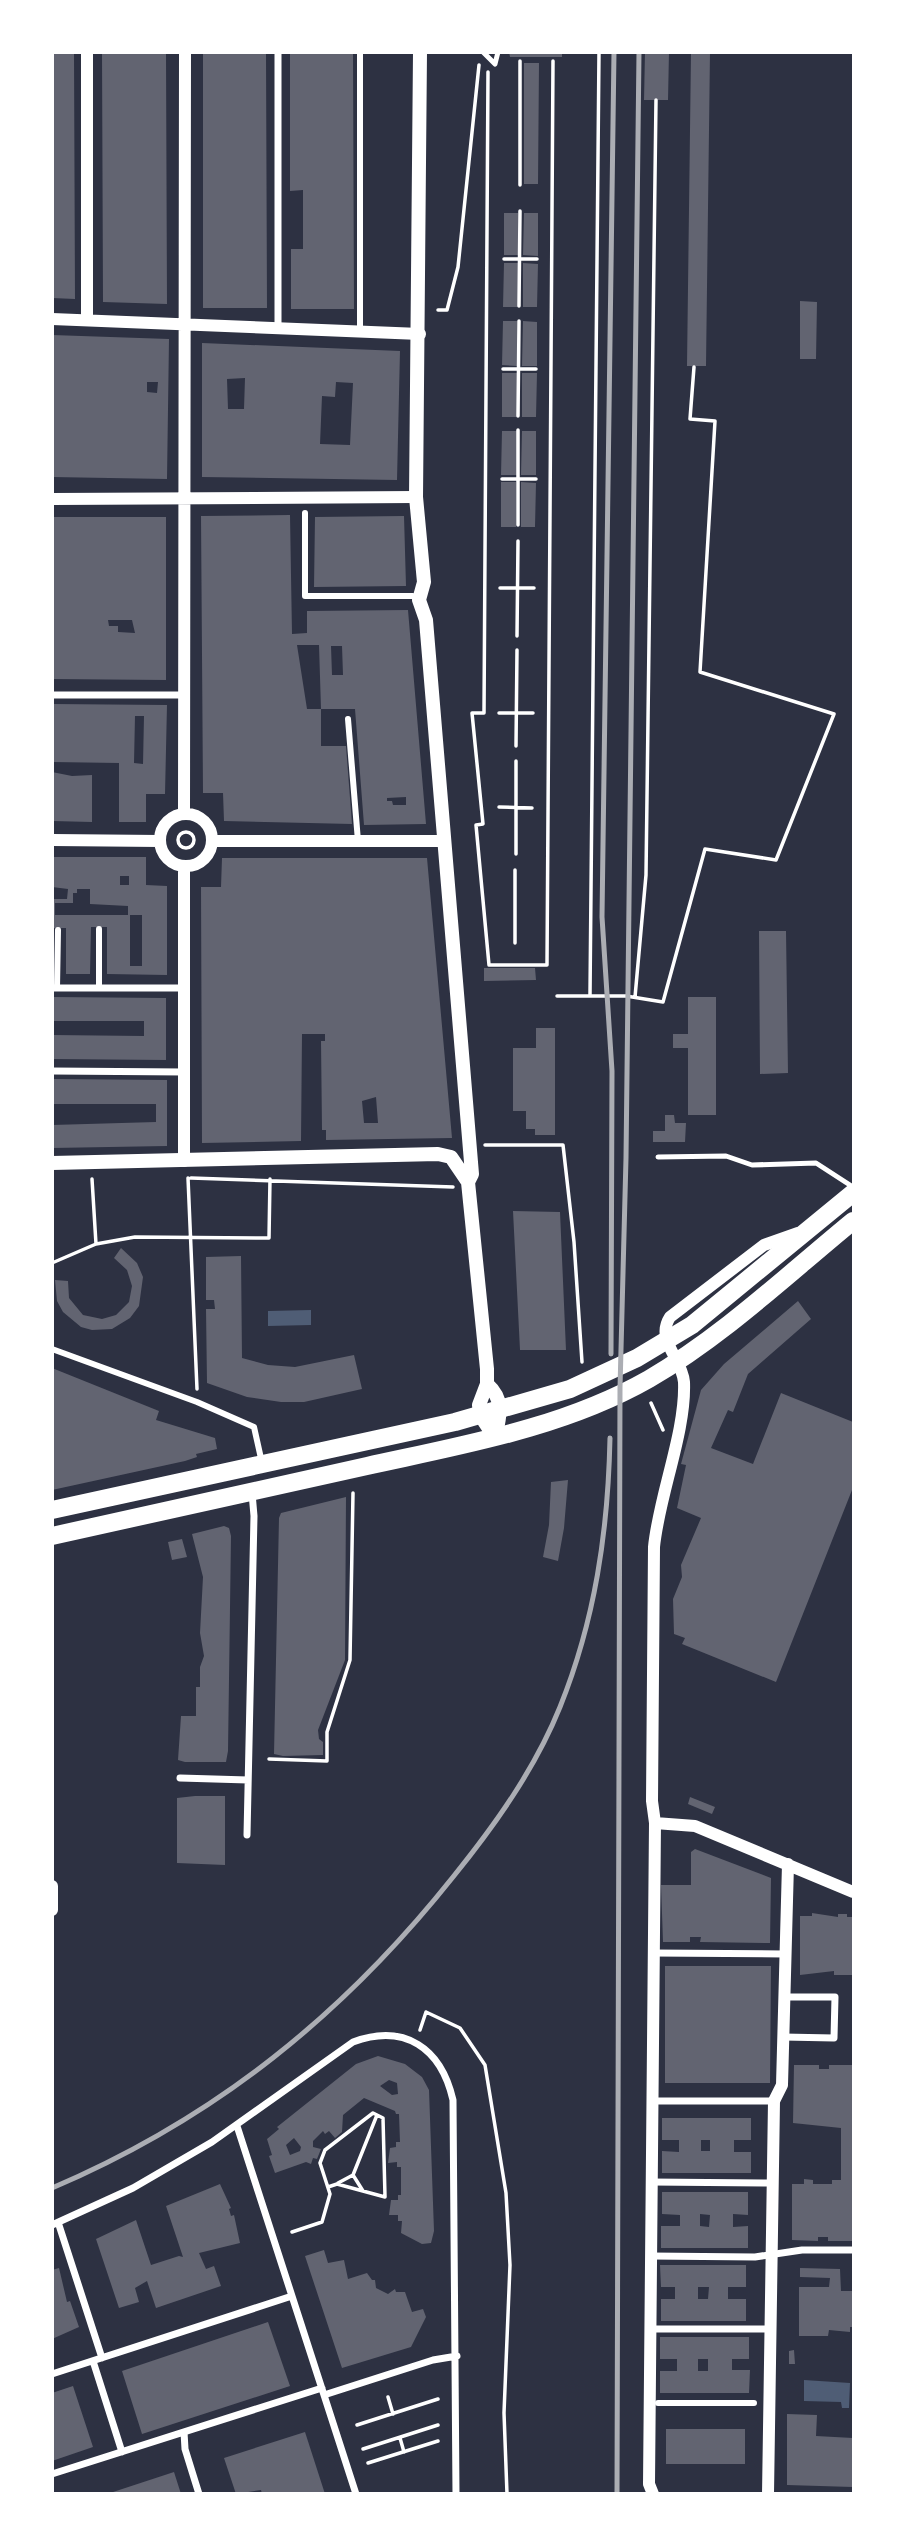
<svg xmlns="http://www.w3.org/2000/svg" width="906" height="2546" font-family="Jost,sans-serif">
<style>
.water{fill:#4f5d75}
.building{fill:#626471;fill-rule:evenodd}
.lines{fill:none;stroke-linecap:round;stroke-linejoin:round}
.path{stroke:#fff;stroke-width:3.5}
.service{stroke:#fff;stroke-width:5}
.pedestrian{stroke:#fff;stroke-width:6}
.minor{stroke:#fff;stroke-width:7}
.tertiary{stroke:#fff;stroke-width:12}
.secondary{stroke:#fff;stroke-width:14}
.primary{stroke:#fff;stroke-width:18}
.rail{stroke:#abadb3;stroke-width:5}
</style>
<rect width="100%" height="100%" fill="#2d3142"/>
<path class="water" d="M311 1310V1325L268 1326V1311Z
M804 2380 850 2383 849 2408H842L841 2402 804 2401Z"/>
<path class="building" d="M52 52H74L75 299 52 298Z
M102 52H166L167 304 103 302Z
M203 52H266L267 308H203Z
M290 52H353L354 309H291V249H303V190L290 191Z
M509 52H562V57H510Z
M645 52H669L668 100H644Z
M691 52H710L706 366H687Z
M524 63H539L538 184H524Z
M504 213H518V255H504Z
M524 213H538V256L523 255Z
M504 263H518V307H503Z
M523 263 538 264 537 307H523Z
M800 301 817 302 816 359H800Z
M503 321H517V366L502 365Z
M523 321 537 322V366H522Z
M52 335 169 339 167 479 52 477ZM147 382H158L157 393 147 392Z
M202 343 400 351 397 480 202 477ZM245 378 244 409H228L227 379ZM336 382 353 383 350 445 320 444 322 396 335 397Z
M502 373H517V417H502Z
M522 373H537L536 417H522Z
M502 431H517V475H501Z
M522 431H536V475H521Z
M501 482H516V527H501Z
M521 482 536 483 535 527H521Z
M290 515 292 634 307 633V611L408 610 426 824 364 825 355 709H321V746H346L352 824 224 821 223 793H203L201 516ZM297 645H319L321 709H307ZM331 646H342L343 675H332ZM406 797V805H393L392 801H387V798Z
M404 516 406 586 314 587 315 517Z
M52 517H166V680L52 679ZM108 620H132L135 633 118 632V626H109Z
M52 704 167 705 165 794H146V822H119V763L52 762ZM135 716H144L143 764 134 763Z
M52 772 72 776 92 775V822L52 821Z
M52 857H146V885L167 886V975L107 974V927H91L90 974H66V928H52V899H67L68 889 52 887ZM120 876H129V885H120ZM77 889H90V904L128 906V915H55V903H73V893H77ZM130 915H142V966H130Z
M222 858H427L452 1138 326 1140V1130H322L321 1041H325V1034H302L301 1141 202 1143 201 887H221ZM376 1097 378 1123H364L362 1101Z
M759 931H786L788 1073 760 1074Z
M484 968H535L536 980 484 981Z
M52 997 166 998V1060L52 1059V1035L144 1036V1021H52Z
M688 997H716V1115H688V1048H673V1034H688Z
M536 1028H555V1135H535V1129H526V1111H513V1048H536Z
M52 1079 167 1080V1146L52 1148V1125L156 1122V1104H52Z
M665 1115H674L675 1123H686L685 1142H653V1131H665Z
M513 1211 560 1212 566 1350H520Z
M121 1248 137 1263 143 1277 139 1306 130 1318 112 1329 92 1330 81 1327 63 1312 57 1301 55 1280 68 1281 69 1298 83 1315 102 1319 116 1315 129 1302 132 1286 127 1270 114 1258Z
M241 1256 242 1358 268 1365 295 1367 354 1355 362 1389 304 1402H281L247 1397 207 1383 206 1309H215L214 1300H206V1257Z
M798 1301 811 1319 748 1374 733 1412 728 1410 711 1448 753 1464 781 1393 853 1422 852 1490 776 1682 682 1644 685 1638 674 1634 673 1599 682 1577 681 1565 701 1518 677 1508 686 1465 681 1464 701 1390 724 1364Z
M52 1368 159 1411 156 1420 215 1438 217 1449 196 1454 197 1457 185 1461 52 1490Z
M568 1480 564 1528 558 1561 543 1557 549 1525 551 1482Z
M346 1497 345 1660 318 1730 319 1739 323 1742V1755L283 1756 274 1754 279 1518 281 1513Z
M224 1526 229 1528 231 1536 228 1751 226 1762H185L178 1760 181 1716H196V1687H200V1667L204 1656 200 1633 203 1577 192 1534Z
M182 1539 187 1557 172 1560 168 1542Z
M195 1796H225V1865L177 1863V1798Z
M690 1797 715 1807 712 1814 688 1804Z
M695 1849 771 1878 770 1943 700 1942 701 1937H690V1942H663L661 1885H691V1852Z
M812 1913 838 1917V1914H847V1917H853V1975H834V1971L800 1975V1916H812Z
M665 1966H771L770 2083H665Z
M378 2056 405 2064 422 2077 429 2090 434 2231 431 2243 422 2244 401 2233 402 2221H398V2215H389L391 2200H398V2195H401V2167H397V2162L388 2163 390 2148 396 2147V2142H400L399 2114H396L395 2111 364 2098 343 2115 342 2132 335 2138 329 2131 325 2134 323 2131 313 2141V2147L321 2149 317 2159 313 2158 311 2164 306 2162 275 2173 269 2156 272 2155 267 2139 279 2129 277 2127 356 2064ZM389 2080 397 2083 398 2094 392 2095 380 2086ZM294 2138 301 2147 300 2151 290 2155 286 2145Z
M794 2065H819V2069H829V2065H853L852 2241H828V2237H818V2241L792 2240V2184H804V2179L813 2180V2184H832V2180H841V2128L793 2123Z
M662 2118H751V2140H734V2152H751V2173H662V2151L679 2152V2140H662ZM701 2140H710V2151H701Z
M220 2184 231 2208 229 2209 231 2216 234 2215 240 2243 199 2253 206 2269 214 2266 221 2286 156 2308 147 2281 135 2288 139 2302 119 2308 96 2239 136 2220 151 2265 179 2256 183 2257 166 2206Z
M662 2192H748V2215L733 2214V2227L748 2226V2248H661V2226H680V2215L662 2214ZM700 2214 710 2215 709 2227 700 2226Z
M324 2250 328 2263 344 2260 348 2279 367 2273 372 2280H375L376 2288 388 2294 395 2289 396 2292H405L412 2312 423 2309 426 2317 411 2347 342 2368 305 2256Z
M660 2265H746V2287H728V2299H746V2321H661V2299H675V2287H661ZM698 2287H709L708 2299H698Z
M59 2268 67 2302 70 2301 79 2327 52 2339V2270Z
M800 2268 840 2269 841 2291H853V2327H850V2332L829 2330 828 2336H799V2287H829L830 2278 800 2277Z
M268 2322 290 2386 142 2434 122 2371Z
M660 2337H749V2359H732V2370H750L749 2393H660V2371H677V2359H660ZM698 2359H708V2371H698Z
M794 2350 795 2364H789V2351Z
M73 2386 93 2447 52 2461V2393Z
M787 2414 817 2415 816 2436 853 2438V2487L787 2485Z
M666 2429H745V2464H666Z
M305 2432 325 2494H262L261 2490 236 2494 224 2458Z
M174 2472 181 2494H111L110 2493Z"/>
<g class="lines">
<path class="path" d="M488 72 484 713H472L483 824 476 825 489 965H547L553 61
M520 185V61
M504 259H537
M519 306 520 211
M438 310H447L458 267 479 65
M503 369H536
M518 416 519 321
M502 479H536
M518 525V430
M500 588H534
M517 636 518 541
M499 713H533
M516 746 517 650
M499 807 532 808
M178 840a8 8 0 1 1 16 0a8 8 0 1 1-16 0Z
M516 854V761
M515 943V870
M590 995 599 52
M557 996H626L663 1002 705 849 776 860 834 714 700 672 715 421 690 419 694 367
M635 997 646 875 656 100
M485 1145H563L574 1242 582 1362
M188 1178 197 1389
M191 1178 453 1187
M92 1179 96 1244
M52 1263 96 1244 135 1237 269 1238 270 1179
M651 1403 663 1430
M269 1759 327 1761V1732L350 1660 353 1493
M420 2030 426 2012 460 2028 485 2065 506 2193 510 2265 504 2413 507 2494
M353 2175 377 2115
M338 2183 353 2175 363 2191
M292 2232 322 2222 330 2194 320 2163 325 2150 373 2113 383 2118 385 2197 337 2184 328 2187
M388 2397 393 2414
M357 2425 438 2399
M400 2438 404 2452
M363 2449 438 2425
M368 2463 438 2441"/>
<path class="service" d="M483 52 495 64 498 52
M658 1157 726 1156 752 1165 816 1163 853 1187"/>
<path class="pedestrian" d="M360 52V331
M305 513V596H413L418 599
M348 719 358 841
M99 929V988
M57 988 58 930
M52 1349 197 1402 254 1427 262 1463
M658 2403H754"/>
<path class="minor" d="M278 328V52
M52 695H185
M52 988H184
M52 1071 184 1072
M180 1778 248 1780
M247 1835 254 1516 252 1493
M652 1953 784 1954
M783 2037 834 2038 835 1997H784
M652 2101H774
M237 2126 356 2494
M651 2182 773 2183
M58 2222 102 2358
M52 2225 133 2188 212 2142 353 2042C405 2023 441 2048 453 2100L456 2494
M651 2256 755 2257 802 2250H853
M650 2329H770
M93 2361 122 2452
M52 2374 292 2296
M324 2395 433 2360 457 2356
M184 2432 185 2449 199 2494
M52 2474 322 2388"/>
<path class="tertiary" d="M52 319 420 334
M87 320V52
M52 499 416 497
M160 840a26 26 0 1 1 52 0a26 26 0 1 1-52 0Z
M184 814 185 52
M52 840 160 841
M212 841H444
M184 1161V867
M655 1823 695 1826 853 1892
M52 1886V1910
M653 2494 649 2484 655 1823 652 1801 654 1547C659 1495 686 1432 684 1382 682 1358 655 1340 670 1317L764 1245 798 1233
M768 2494 774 2101 782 2085 788 1864"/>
<path class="secondary" d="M420 52 416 497 424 582 419 600 426 620 472 1174 468 1182 487 1369V1384L479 1405 480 1415 495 1438
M52 1163 438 1154 451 1157 468 1182
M487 1384C505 1400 500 1416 495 1438"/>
<path class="primary" d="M52 1510 455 1422 570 1389 637 1358 692 1325 853 1193
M52 1536C157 1512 262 1489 367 1466 462 1445 563 1428 649 1379 723 1336 787 1275 853 1221"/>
<path class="rail" d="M611 1354 612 1071 602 917 614 52
M52 2188C216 2118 343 2015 453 1877 495 1825 535 1769 560 1707 595 1620 608 1532 610 1438
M617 2494 620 1388 626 1158 639 52"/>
</g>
<rect width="906" height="2546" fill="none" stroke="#ffffff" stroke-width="108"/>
</svg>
